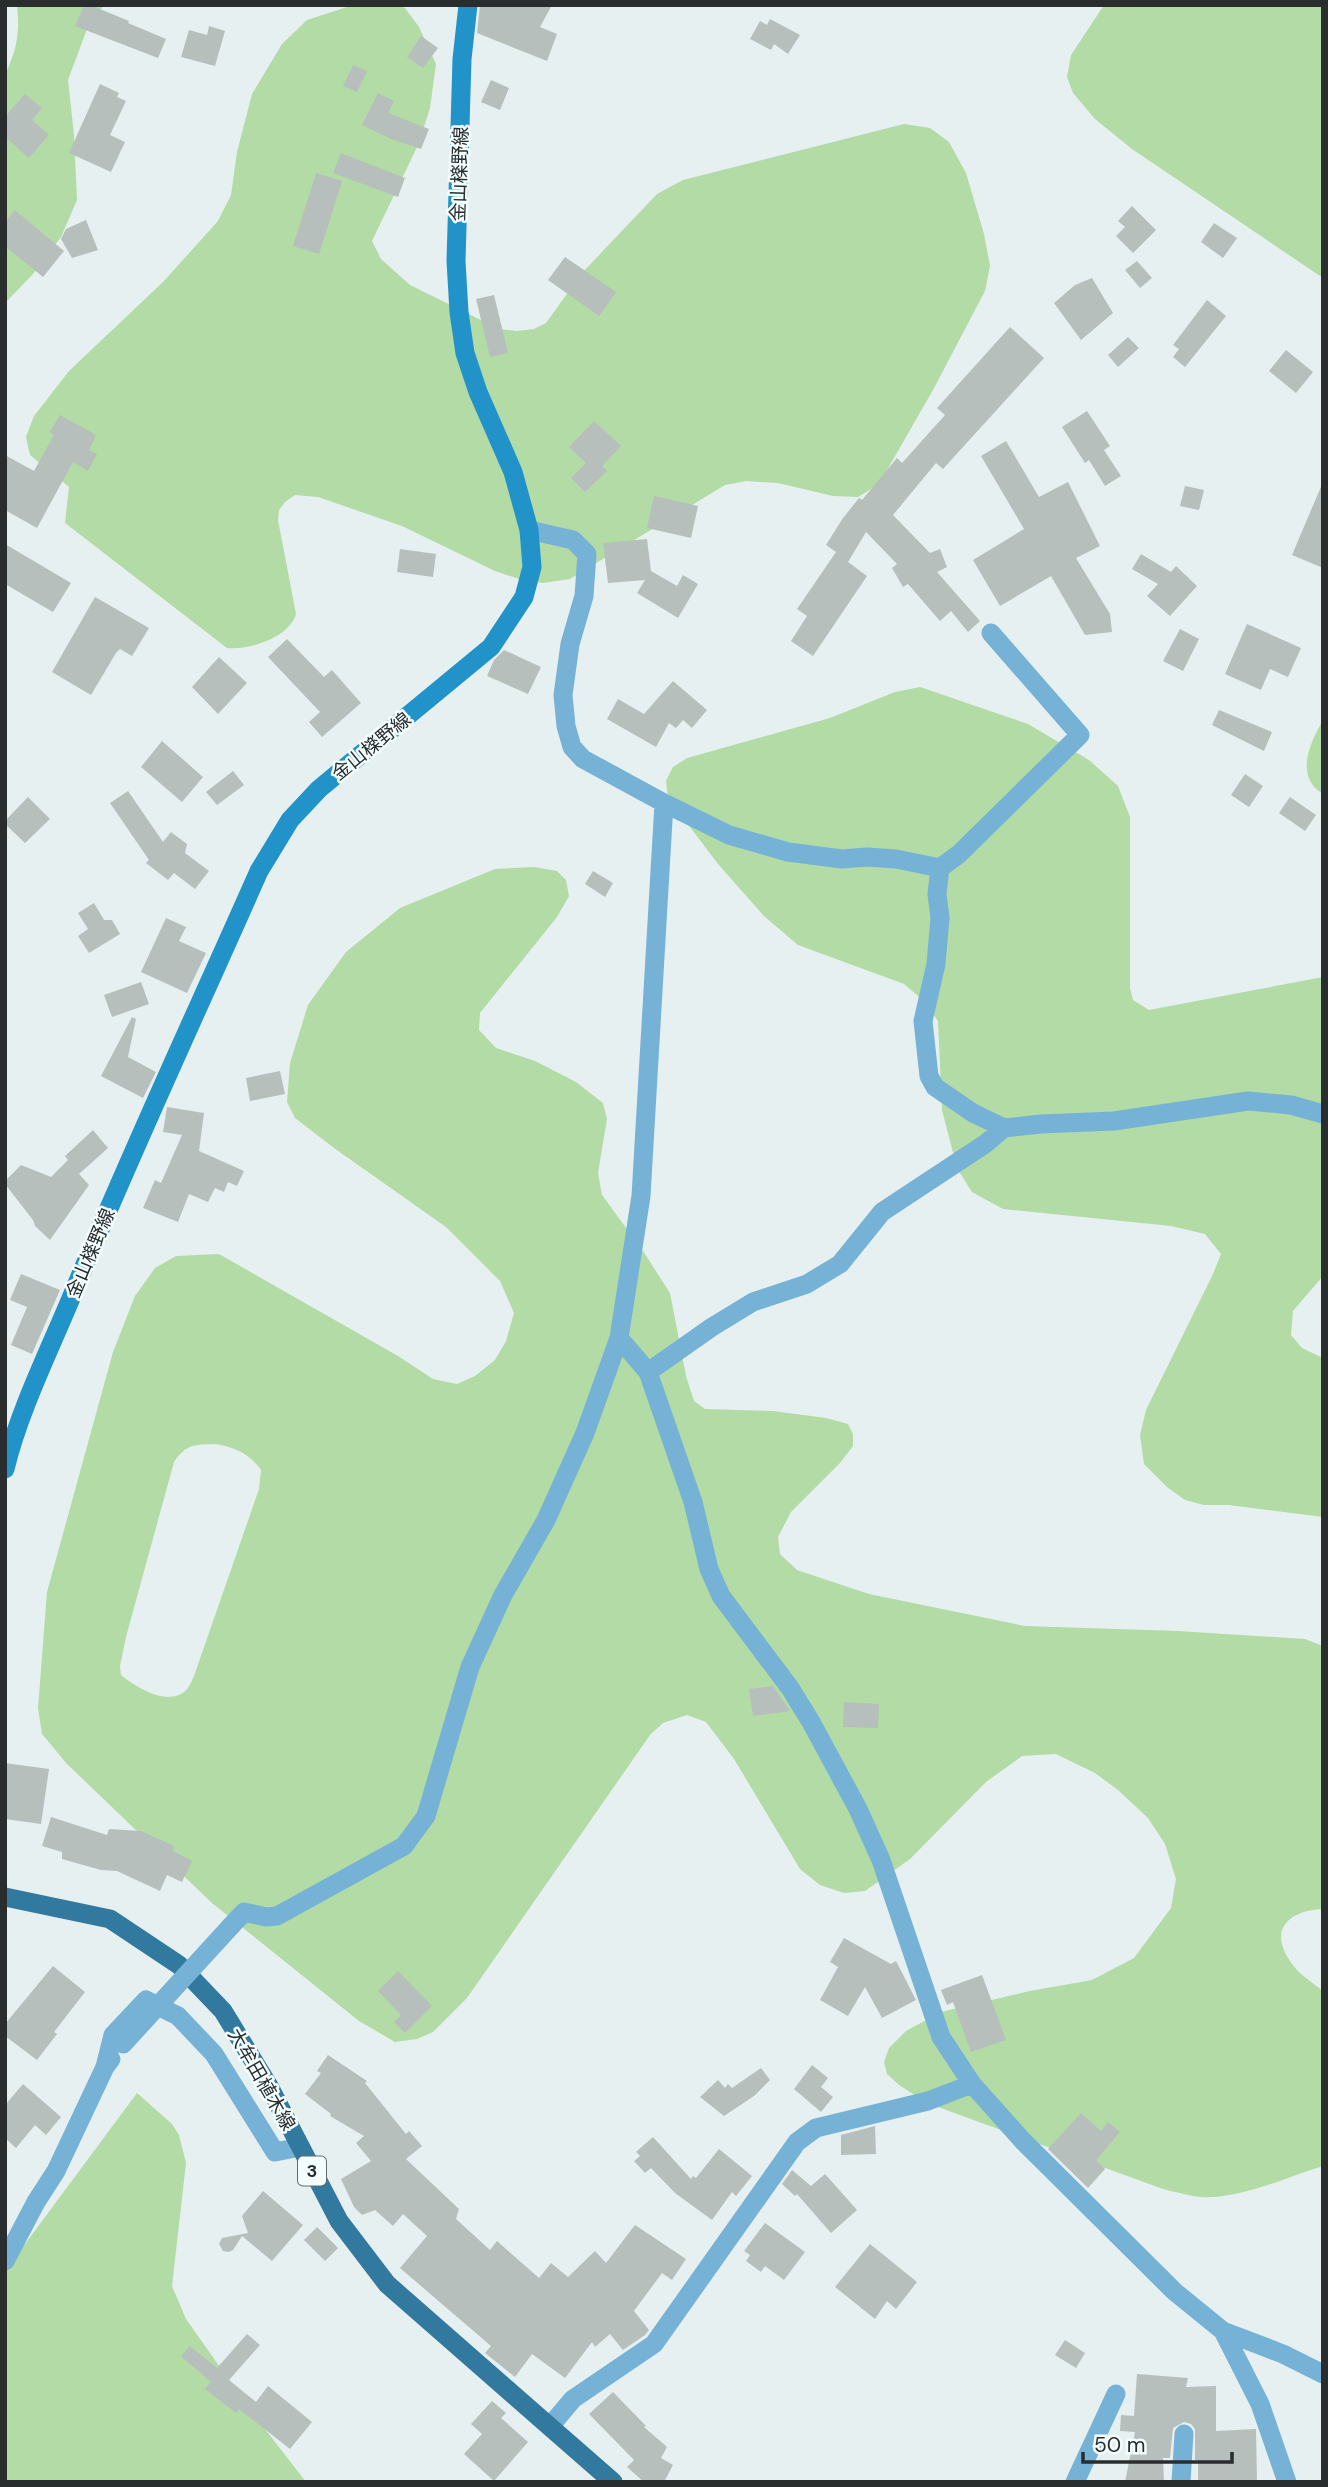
<svg xmlns="http://www.w3.org/2000/svg" width="1328" height="2487" font-family="'DM Sans','Noto Sans JP',sans-serif">
<style>
.green{fill:#b2dba6;fill-rule:evenodd}
.building{fill:#b6bfbc}
.lines{fill:none;stroke-linecap:round;stroke-linejoin:round}
.minor{stroke:#75b2d6;stroke-width:19}
.secondary{stroke:#2293c8;stroke-width:19}
.primary{stroke:#31799f;stroke-width:19}
.minor-bridge{stroke:#75b2d6;stroke-width:19}
.labels{text-anchor:middle;stroke-width:5;stroke-linejoin:round;paint-order:stroke}
.shield{fill:#f3fdfe;stroke:#666b6c;stroke-width:2}
.shield-label{font-size:18px;font-weight:bold;fill:#2a2d2e}
.street-label{font-size:19px;fill:#2a2d2e;stroke:#f3fdfe}
</style>
<rect width="100%" height="100%" fill="#e6f0f1"/>
<path class="green" d="M17 5H104L87 29 68 80 74 135 77 200 61 237 33 274 5 303V74C17 51 20 31 17 5Z
M353 5H398L405 8 419 27 436 64 430 108 419 143 372 241 381 259 410 285 499 329 517 331 534 329 546 323 582 273 657 194 683 180 904 124 930 128 949 142 966 173 984 234 990 266 985 291 933 390 879 484 858 497 833 496 778 483 746 481 725 485 570 579 543 583 522 580 495 571 402 526 318 497 295 495 285 502 279 510 278 520 296 614C289 638 249 650 227 648L65 523 69 487 30 455 26 437 34 416 69 371 164 281 218 221 231 195 237 152 252 94 282 44 307 20Z
M1104 5H1323V278L1132 149 1095 119 1073 93 1067 77 1071 55Z
M920 687 1028 724 1089 760 1118 786 1130 817V988L1133 1000 1149 1010 1323 977V1276L1293 1311 1291 1335 1302 1348 1323 1358V1517L1228 1505H1204L1185 1500 1167 1487 1144 1464 1140 1435 1146 1410 1213 1274 1221 1254 1205 1234 1171 1226 1003 1209 972 1192 957 1168 942 1110 938 1021 924 1001 904 984 798 945 764 916 718 864 668 798 666 781 673 767 687 758 830 718 895 692Z
M1323 720V794C1294 776 1310 743 1323 720Z
M534 867 557 871 566 880 569 896 557 917 480 1013 479 1030 496 1048 535 1061 576 1082 603 1103 607 1119 598 1173 602 1195 643 1251 670 1293 686 1376 694 1401 705 1409 773 1411 826 1418 848 1424 853 1434V1446L840 1463 791 1512 778 1537 780 1554 797 1570 869 1594 1025 1626 1178 1631 1305 1639 1323 1646V1909C1290 1910 1268 1929 1290 1961 1297 1973 1312 1982 1323 1991V2166C1287 2177 1238 2200 1201 2197 1189 2196 1176 2192 1163 2189L927 2103 899 2085 887 2074 884 2062 889 2048 906 2031 941 2012 1030 1991 1092 1980 1134 1958 1171 1908 1176 1879 1165 1844 1148 1818 1118 1790 1095 1773 1056 1754 1022 1756 986 1782 910 1859 865 1891 844 1893 820 1885 800 1869 734 1759 706 1722 687 1715 663 1723 650 1735 467 1998 433 2032 417 2039 395 2042 359 2021 212 1903 67 1764 42 1734 38 1708 47 1592 113 1352 135 1296 155 1268 176 1256 219 1254 398 1356 433 1379 457 1384 475 1376 495 1360 506 1341 514 1313 500 1281 446 1227 334 1148 295 1118 287 1102 290 1063 308 1005 346 952 400 908 495 869ZM216 1444C235 1448 249 1453 261 1470L259 1489 194 1676C192 1680 189 1688 185 1691 167 1707 136 1687 121 1675L120 1666 126 1637 174 1462C187 1443 195 1445 216 1444Z
M137 2093 172 2124 179 2135 186 2163 172 2286 186 2319 251 2411 306 2482H5V2271Z"/>
<path class="building" d="M84 5H90L129 21 128 23 166 39 158 58 75 26Z
M480 5H552L540 27 557 34 547 61 477 33Z
M770 19 800 35 788 54 774 44 771 50 750 39 760 21 767 25Z
M209 26 225 31 215 66 181 57 189 30 207 35Z
M421 36 438 48 423 68 407 57Z
M353 65 367 71 357 92 343 86Z
M491 80 509 88 500 110 481 102Z
M100 84 119 93 117 97 126 101 110 135 125 142 111 172 69 153Z
M378 93 394 101 388 113 429 129 421 149 391 139 362 125Z
M25 94 42 108 32 120 49 135 29 158 5 137V117Z
M341 153 405 178 398 197 333 173Z
M316 173 342 181 319 254 293 246Z
M1132 206 1156 230 1133 253 1116 236 1125 227 1118 221Z
M15 210 64 251 43 277 5 246V222Z
M86 220 98 250 72 258 61 239 66 229Z
M1214 223 1237 238 1223 258 1201 242Z
M565 257 616 292 599 316 548 280Z
M1137 261 1152 278 1140 288 1125 270Z
M1092 278 1113 313 1081 340 1054 303 1075 285Z
M494 295 508 353 490 357 476 299Z
M1207 300 1226 316 1185 367 1173 357 1179 349 1173 345Z
M1010 327 1044 358 943 469 936 463 893 515 930 553 940 549 947 567 937 572 980 621 968 632 951 611 940 621 908 584 903 587 892 568 897 564 866 532 848 562 867 576 813 656 791 641 807 616 797 609 836 552 826 545 843 518 859 498 862 500 897 458 902 463 945 415 937 408Z
M1128 337 1139 348 1118 367 1108 355Z
M1286 350 1313 372 1296 393 1269 371Z
M1087 411 1110 446 1104 450 1121 476 1105 486 1089 460 1085 463 1062 427Z
M60 415 96 435 89 450 97 454 88 471 73 462 37 528 5 510V455L34 471 54 435 50 432Z
M594 421 621 446 602 466 607 471 585 492 571 478 586 463 569 447Z
M1006 441 1039 497 1068 482 1100 546 1076 558 1110 614 1112 632 1085 635 1051 576 1000 606 973 560 1024 529 981 456Z
M1323 482V568L1292 555Z
M1185 486 1204 490 1199 510 1180 506Z
M654 496 698 506 691 538 647 528Z
M647 539 651 571 677 586 683 575 698 584 678 618 637 593 645 580 608 583 603 543Z
M5 544 71 583 53 612 5 584Z
M400 549 436 554 433 577 397 572Z
M1141 554 1171 572 1176 566 1197 586 1170 616 1147 596 1158 584 1132 569Z
M95 597 149 628 132 656 120 649 116 653 91 695 52 672Z
M1247 624 1301 648 1288 677 1270 669 1261 690 1225 674Z
M1180 629 1199 639 1183 671 1163 661Z
M287 639 324 677 332 670 361 703 322 737 309 722 320 712 268 657Z
M504 650 541 667 528 694 487 676 494 660Z
M219 657 247 683 218 714 192 687Z
M673 681 707 710 692 728 683 720 676 728 669 723 656 747 607 719 618 699 644 714Z
M1219 710 1272 732 1264 751 1212 725Z
M162 741 203 777 182 802 141 767Z
M233 771 244 785 217 805 206 792Z
M1245 774 1263 786 1249 807 1231 795Z
M128 791 163 842 171 832 187 844 185 853 209 871 195 889 174 873 168 880 146 863 149 860 110 803Z
M28 797 50 819 25 843 5 824V821Z
M1290 797 1316 815 1305 831 1279 813Z
M593 871 613 883 605 897 585 884Z
M94 903 104 920H112L120 934 89 953 78 936 88 929 78 913Z
M166 918 186 927 179 941 206 953 187 993 141 972Z
M141 982 149 1004 112 1017 104 995Z
M132 1017 136 1019 128 1057 156 1072 143 1098 101 1076Z
M280 1071 285 1094 250 1101 246 1078Z
M167 1107 204 1113 199 1151 244 1171 237 1186 228 1182 224 1192 215 1188 208 1202 189 1194 178 1222 143 1208 155 1180 161 1183 182 1135 163 1132Z
M93 1130 108 1148 79 1174 89 1185 50 1240 35 1226 33 1220 5 1184V1181L21 1165 51 1177 68 1160 65 1156Z
M21 1274 60 1290 32 1354 11 1345 27 1307 10 1300Z
M773 1686 790 1711 753 1716 749 1689Z
M844 1702 879 1704 878 1728 843 1727Z
M5 1763 49 1769 41 1824 5 1819Z
M51 1817 107 1835 109 1829 141 1831 174 1846 173 1851 192 1861 182 1882 167 1875 160 1891 117 1871 101 1870 62 1859V1852L42 1846Z
M844 1938 891 1964 896 1961 916 2000 882 2018 865 1987 848 2016 820 2000 838 1967 830 1962Z
M53 1966 85 1992 54 2032 57 2034 37 2060 5 2036V2024Z
M398 1971 432 2006 405 2033 394 2022 401 2015 378 1991Z
M982 1975 1006 2040 971 2052 953 2002 947 2005 941 1990Z
M328 2055 367 2081 365 2083 406 2134 409 2131 422 2146 406 2159 459 2209 456 2219 490 2250 497 2241 539 2278 551 2263 568 2277 595 2251 606 2263 635 2225 686 2259 672 2280 662 2273 634 2311 649 2330 645 2335 623 2350 610 2334 595 2347 592 2342 565 2378 532 2354 515 2377 485 2353 491 2346 400 2268 427 2236 403 2214 393 2226 375 2210 362 2215 354 2207 341 2179 371 2161 356 2143 364 2136 330 2116 331 2114 305 2094 321 2073 317 2071Z
M812 2065 828 2078 821 2087 833 2097 821 2112 794 2089Z
M761 2068 770 2080 754 2096 724 2116 700 2097 718 2080 725 2088 728 2084 732 2088Z
M23 2084 61 2117 46 2135 35 2125 16 2148 5 2138V2105Z
M1081 2113 1101 2131 1108 2122 1120 2132 1096 2160 1105 2169 1088 2188 1048 2149Z
M875 2126 876 2154 841 2155V2135Z
M653 2137 691 2179 693 2176 696 2178 719 2149 752 2176 736 2196 732 2192 712 2220 675 2193 651 2168 645 2173 634 2161 640 2156 636 2152Z
M792 2170 811 2186 825 2174 857 2210 831 2233 797 2194 795 2196 782 2184Z
M263 2191 303 2225 272 2261 242 2236 233 2250 229 2252 223 2251 219 2244 222 2238 248 2233 242 2216Z
M765 2223 805 2252 784 2280 765 2266 761 2272 746 2261 750 2255 744 2251Z
M317 2227 338 2248 325 2261 304 2240Z
M870 2244 917 2282 896 2309 887 2301 875 2319 835 2287Z
M247 2334 260 2345 229 2380 256 2402 268 2386 312 2422 290 2449 239 2409 236 2413 205 2389 211 2382 181 2356 190 2346 217 2368Z
M1065 2340 1085 2353 1076 2368 1055 2355Z
M1137 2374 1188 2378 1186 2387 1216 2386V2431L1256 2429 1257 2482H1198V2460H1195V2429L1191 2424 1184 2422 1173 2428 1170 2458H1163L1164 2482H1125L1135 2432 1120 2431 1121 2415 1134 2416Z
M613 2392 646 2426 644 2427 667 2447 661 2458 673 2465 664 2482H644L627 2467 634 2460 589 2414Z
M492 2401 506 2413 501 2418 528 2442 494 2481 464 2454 482 2434 471 2424Z"/>
<g class="lines">
<path class="minor" d="M529 530 573 540 587 554 584 596 570 644 563 695 566 726 572 747 583 759 664 803 729 835 788 852 842 859 867 857 896 859 940 868 959 854 1080 735 991 633
M940 868 937 894 940 918 936 964 923 1021 929 1076 935 1087 973 1113 1004 1128
M619 1338 648 1372 693 1502 709 1569 721 1596 790 1688 811 1722 858 1809 881 1860 941 2037 972 2084 1022 2140 1175 2292 1223 2331 1283 2354 1323 2374
M648 1372 712 1327 753 1302 807 1284 840 1264 882 1212 985 1144 1004 1128 1041 1124 1114 1121 1248 1101 1291 1105 1323 1114
M231 1926 244 1912 266 1917 277 1916 404 1846 426 1816 470 1667 503 1595 546 1520 585 1433 619 1338 641 1196 664 803
M105 2067 113 2035 146 2000 178 2016 214 2054 275 2152 300 2147
M5 2261 36 2202 56 2171 105 2067 111 2059
M1223 2331 1260 2404 1287 2482
M551 2425 573 2399 654 2344 797 2142 816 2128 928 2101 972 2084
M1075 2482 1116 2394
M1181 2482 1184 2434"/>
<path class="secondary" d="M5 1469C19 1410 53 1343 76 1286 134 1146 198 1009 259 871L290 820 319 789 491 647 524 597 532 567 529 530 513 472 478 392 465 353 459 312 456 261 462 59 468 5"/>
<path class="primary" d="M5 1897 110 1919 179 1965 223 2011 270 2088 339 2221 387 2284 613 2482"/>
<path class="minor-bridge" d="M123 2044 231 1926"/>
</g>
<g class="labels">
<rect class="shield" x="298" y="2156.5" width="28" height="29" rx="5"/>
<g class="shield-label">
<text x="312" y="2177">3</text>
</g>
<g class="street-label">
<text transform="translate(459 174) rotate(-88)" y="7">金山檪野線</text>
<text transform="translate(371 746) rotate(-39)" y="7">金山檪野線</text>
<text transform="translate(90 1253) rotate(-67)" y="7">金山檪野線</text>
<text transform="translate(262 2079) rotate(60)" y="7">大牟田植木線</text>
</g>
</g>
<rect width="1328" height="2487" fill="none" stroke="#2a2d2e" stroke-width="14"/>
<path d="M1083 2452v10h149v-10" fill="none" stroke="#2a2d2e" stroke-width="3.5"/>
<text x="1094" y="2452" font-size="21" fill="#2a2d2e" stroke="#f3fdfe" stroke-width="5" paint-order="stroke">50 m</text>
</svg>
